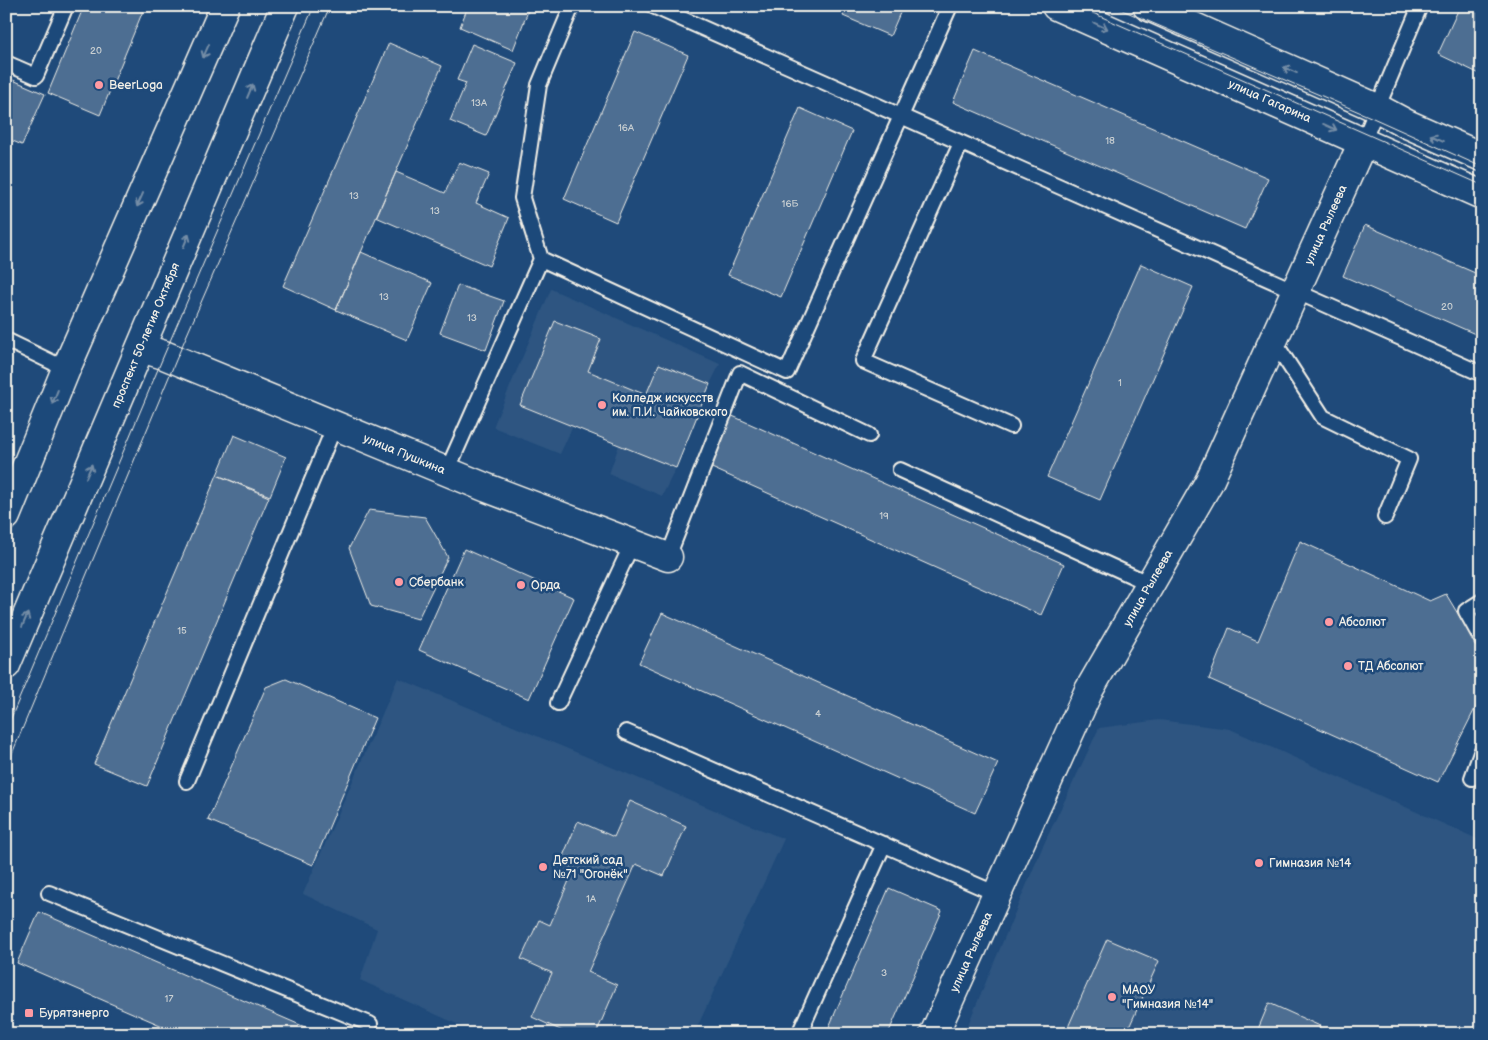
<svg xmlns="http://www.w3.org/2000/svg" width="1488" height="1040" font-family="'Balsamiq Sans',sans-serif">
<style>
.built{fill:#2d5581}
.building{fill:#4d6e92;stroke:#f4f1e8}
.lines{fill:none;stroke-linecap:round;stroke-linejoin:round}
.lane-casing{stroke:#f4f1e8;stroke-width:18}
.street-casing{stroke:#f4f1e8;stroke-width:31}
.secondary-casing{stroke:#f4f1e8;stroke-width:31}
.primary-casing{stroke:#f4f1e8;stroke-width:31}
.lane{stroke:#1f4a7a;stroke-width:14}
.street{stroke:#1f4a7a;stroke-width:28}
.secondary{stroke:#1f4a7a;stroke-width:28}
.primary{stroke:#1f4a7a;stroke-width:28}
.tram{stroke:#f4f1e8;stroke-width:1}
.oneway{stroke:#748da6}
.poi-dot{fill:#ff9aa2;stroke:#1f4a7a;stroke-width:2}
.labels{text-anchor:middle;stroke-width:5;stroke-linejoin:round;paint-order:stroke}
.number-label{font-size:10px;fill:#cad0d2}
.poi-label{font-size:12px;fill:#f4f1e8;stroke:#1f4a7a;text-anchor:start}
.street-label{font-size:12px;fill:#f4f1e8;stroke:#1f4a7a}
</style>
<rect width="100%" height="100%" fill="#1f4a7a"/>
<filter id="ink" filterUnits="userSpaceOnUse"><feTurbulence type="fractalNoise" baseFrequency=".02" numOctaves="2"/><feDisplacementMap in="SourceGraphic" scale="10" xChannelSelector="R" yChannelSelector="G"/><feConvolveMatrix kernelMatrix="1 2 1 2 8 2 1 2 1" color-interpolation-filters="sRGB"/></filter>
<g filter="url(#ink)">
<path class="built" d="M551 289 720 364 710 384 676 468 662 496 609 474 619 445 573 426 560 454 493 427Z
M398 678 784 839 694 1034H479L360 980 377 929 303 894Z
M1159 720 1230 729 1482 841V1020L1475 1034H964L1042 848 1099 728Z"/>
<path class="building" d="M84 6H145L100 115 48 93Z
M468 6H530L513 50 460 27Z
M847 6H903L890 36 843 16Z
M1460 6H1482V75L1438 54Z
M635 32 688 55 616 222 564 199Z
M389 43 442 66 336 310 283 286Z
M472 44 517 63 486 136 450 121 466 83 457 80Z
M975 51 1268 178 1245 229 953 102Z
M6 77 45 94 22 145 6 138Z
M800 108 852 131 781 297 728 275Z
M459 162 489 174 476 203 509 218 489 266 376 217 396 172 445 193Z
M1365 225 1482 276V337L1343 276Z
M361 252 432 283 407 340 336 310Z
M1141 264 1193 287 1100 500 1047 477Z
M458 285 504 301 486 350 440 333Z
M555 321 601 339 588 371 646 395 659 364 710 384 676 468 520 405Z
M728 414 1064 564 1041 615 705 465Z
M234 435 286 457 270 496 217 475Z
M217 475 269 497 147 786 94 764Z
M369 510 425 517 448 557 418 619 371 606 349 548Z
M1300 541 1430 601 1446 594 1482 654V695L1438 782 1209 679 1229 628 1258 641Z
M464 549 574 598 529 699 419 650Z
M662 613 998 763 975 813 639 663Z
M286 679 375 718 313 865 208 820 266 687Z
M630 801 686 826 664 876 636 864 588 972 617 985 596 1034H569L532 1017 552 973 521 959 539 920 550 925 574 869 560 863 578 821 614 837Z
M889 888 942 911 888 1034H826Z
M39 912 321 1034H181L17 963Z
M1107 939 1159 961 1126 1034H1065Z
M1269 1003 1320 1026 1317 1034H1256Z"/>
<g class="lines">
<g class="lane-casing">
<path id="lane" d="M653 6 1482 374
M6 63 36 76 66 6
M1363 142 1420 6
M961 143 863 361 1011 426
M541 259 787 372 950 6
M6 340 66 369
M1273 340 1323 417 1409 459 1385 517
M900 470 1150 584
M447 471 541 259 522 198 539 85 572 6
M668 557 740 373 869 435
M1482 601 1466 611 1482 640
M558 703 632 544
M626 732 997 894
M1472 778 1482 750
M187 781 335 425
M49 893 370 1024 367 1034
M799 1034 884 844"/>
</g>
<g class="street-casing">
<g id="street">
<path id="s1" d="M141 348 164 355 487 488 668 557"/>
<path id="s2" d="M934 1034 1089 690 1209 482 1363 142"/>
</g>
</g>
<g class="secondary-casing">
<g id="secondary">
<path id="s3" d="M1056 6 1482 195"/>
<path d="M1147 6 1377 108 1407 124 1482 157"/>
</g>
</g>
<g class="primary-casing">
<g id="primary">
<path d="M6 516 66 369 225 6"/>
<path id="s4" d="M6 665 285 6"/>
</g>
</g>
<use href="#lane" class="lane"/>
<use href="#street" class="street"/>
<use href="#secondary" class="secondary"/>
<use href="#primary" class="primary"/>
<path class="tram" d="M1077 6 1482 185
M1113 6 1373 118 1482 167
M6 730 164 355 314 6
M6 768 176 360 330 6"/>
</g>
<defs><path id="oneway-shaft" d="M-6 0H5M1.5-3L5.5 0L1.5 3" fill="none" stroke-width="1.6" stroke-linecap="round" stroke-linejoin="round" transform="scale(1.25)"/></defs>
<g class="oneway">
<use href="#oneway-shaft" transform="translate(1101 26) rotate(24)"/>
<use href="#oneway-shaft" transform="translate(206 51) rotate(114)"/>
<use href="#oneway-shaft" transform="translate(1290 70) rotate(-156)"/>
<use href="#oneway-shaft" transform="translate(250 91) rotate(-67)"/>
<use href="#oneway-shaft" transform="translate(1330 127) rotate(24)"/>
<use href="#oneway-shaft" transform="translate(1437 138) rotate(-156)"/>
<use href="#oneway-shaft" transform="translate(140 200) rotate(114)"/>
<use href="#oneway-shaft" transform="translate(186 241) rotate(-67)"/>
<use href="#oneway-shaft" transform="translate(55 397) rotate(112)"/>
<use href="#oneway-shaft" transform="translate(89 471) rotate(-67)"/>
<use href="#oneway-shaft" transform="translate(25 620) rotate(-67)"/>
</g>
</g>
<g class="poi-dot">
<circle cx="99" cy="85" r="5"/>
<circle cx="602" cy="405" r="5"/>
<circle cx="399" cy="582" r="5"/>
<circle cx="521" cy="585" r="5"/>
<circle cx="1329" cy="622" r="5"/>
<circle cx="1348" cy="666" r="5"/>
<circle cx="1259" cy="863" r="5"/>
<circle cx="543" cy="867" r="5"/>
<circle cx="1112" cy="997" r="5"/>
<rect x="24" y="1008" width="10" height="10" rx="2.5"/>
</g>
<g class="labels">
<g class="number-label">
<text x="96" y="54">20</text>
<text x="479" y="106">13А</text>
<text x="626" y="131">16А</text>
<text x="1110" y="144">18</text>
<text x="354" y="199">13</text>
<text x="790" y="207">16Б</text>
<text x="435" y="214">13</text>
<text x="384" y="300">13</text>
<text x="1447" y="310">20</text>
<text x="472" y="321">13</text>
<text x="1120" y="386">1</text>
<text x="884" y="519">19</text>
<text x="182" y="634">15</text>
<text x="818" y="717">4</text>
<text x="591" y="902">1А</text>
<text x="884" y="976">3</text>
<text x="169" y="1002">17</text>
</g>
<g class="poi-label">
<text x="109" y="89">BeerLoga</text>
<text x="612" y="402">Колледж искусств<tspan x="612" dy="14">им. П.И. Чайковского</tspan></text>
<text x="409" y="586">Сбербанк</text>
<text x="531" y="589">Орда</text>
<text x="1339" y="626">Абсолют</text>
<text x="1358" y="670">ТД Абсолют</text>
<text x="553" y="864">Детский сад<tspan x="553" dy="14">№71 "Огонёк"</tspan></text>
<text x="1269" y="867">Гимназия №14</text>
<text x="1122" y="994">МАОУ<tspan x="1122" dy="14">"Гимназия №14"</tspan></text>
<text x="39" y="1017">Бурятэнерго</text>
</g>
<g class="street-label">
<text dy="4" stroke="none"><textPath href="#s3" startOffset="234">улица Гагарина</textPath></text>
<text dy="4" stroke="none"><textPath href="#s2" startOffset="900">улица Рылеева</textPath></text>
<text dy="4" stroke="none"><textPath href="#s4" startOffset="358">проспект 50-летия Октября</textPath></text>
<text dy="4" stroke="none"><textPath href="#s1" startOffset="284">улица Пушкина</textPath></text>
<text dy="4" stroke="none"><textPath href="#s2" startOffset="495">улица Рылеева</textPath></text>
<text dy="4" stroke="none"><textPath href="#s2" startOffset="90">улица Рылеева</textPath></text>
</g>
</g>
<rect width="1488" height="1040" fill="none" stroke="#1f4a7a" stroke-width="25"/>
<rect x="12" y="12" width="1463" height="1015" fill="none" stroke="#f4f1e8" stroke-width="2" filter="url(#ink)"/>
</svg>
